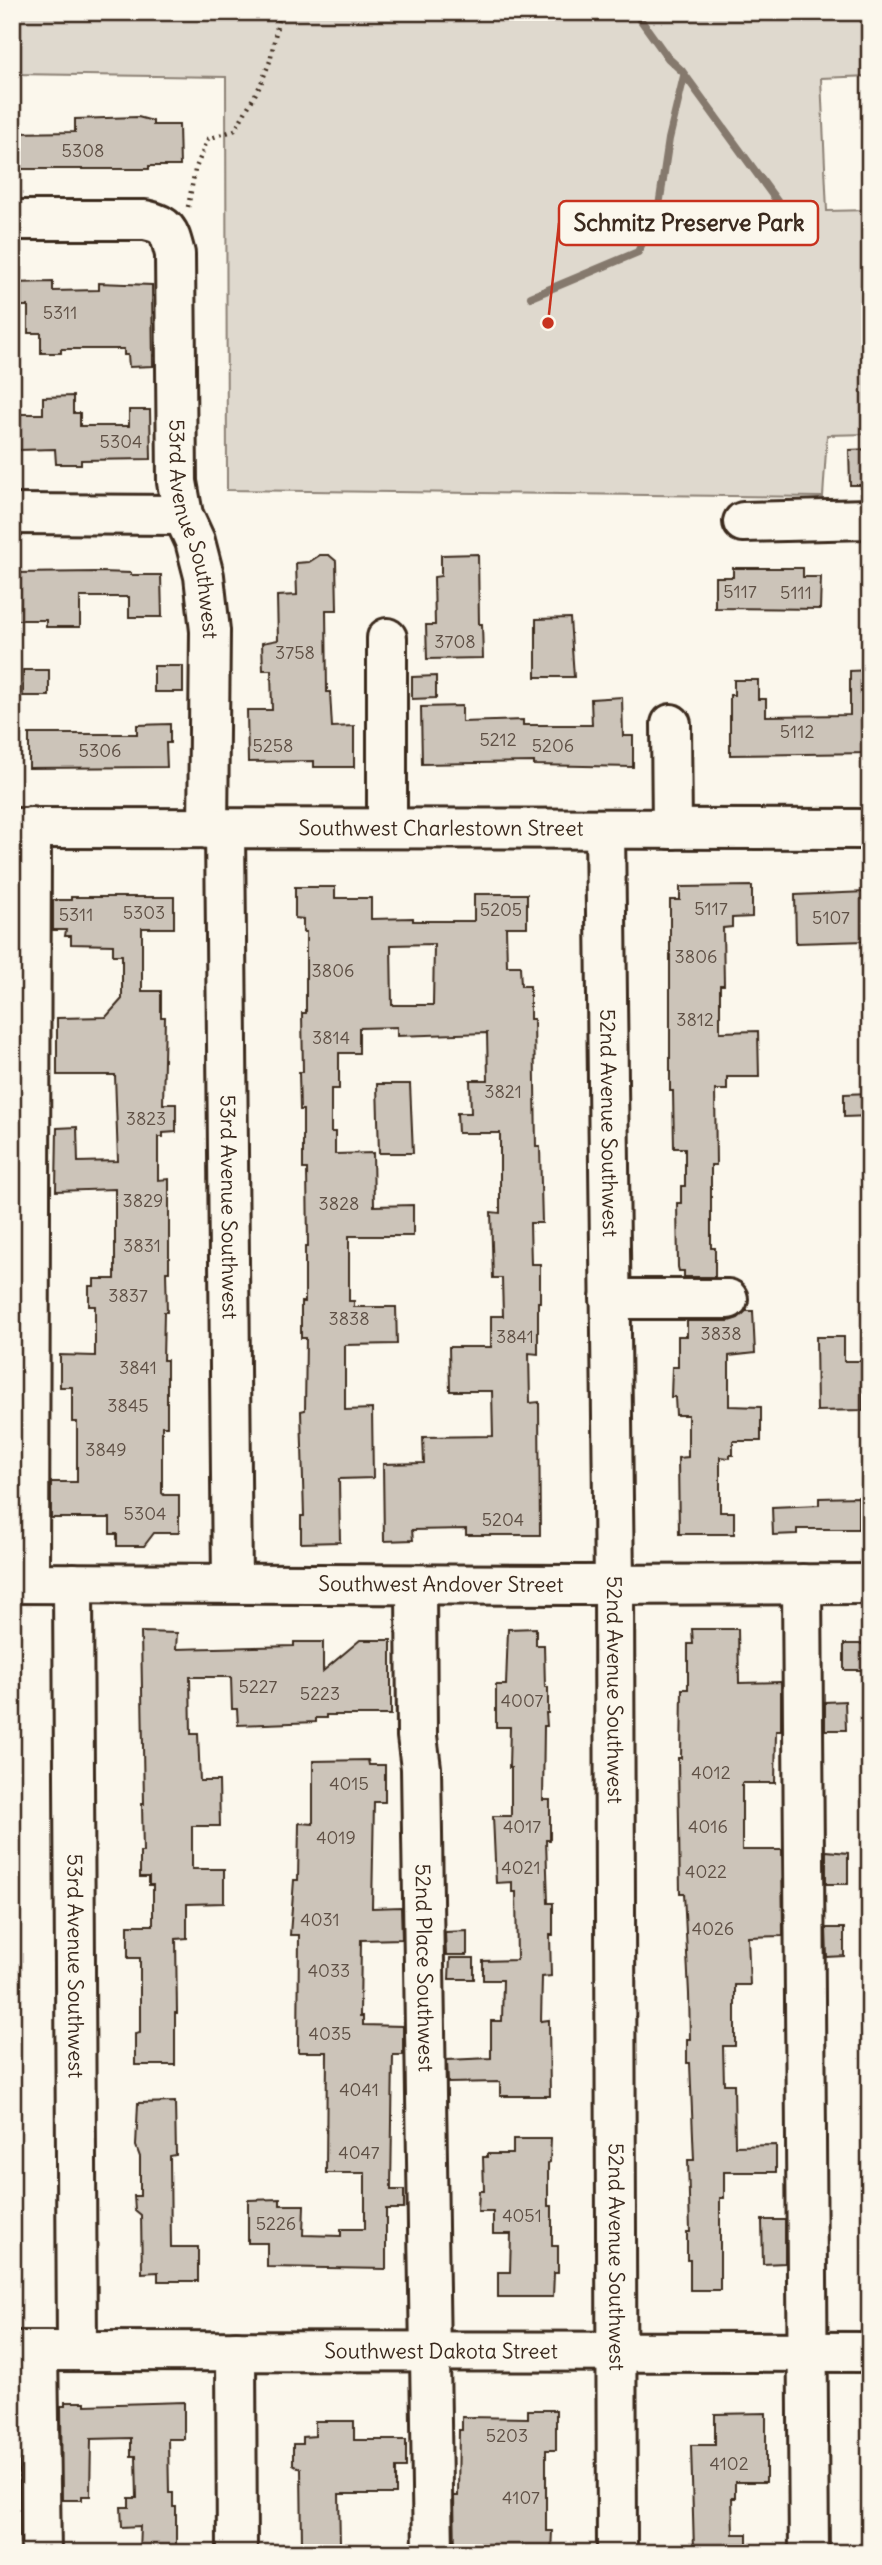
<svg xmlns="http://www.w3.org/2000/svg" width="882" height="2565" font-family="Delius,sans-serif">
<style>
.green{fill:#dfd9ce;stroke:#8d8276;stroke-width:2}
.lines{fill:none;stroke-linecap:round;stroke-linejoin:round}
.stream{stroke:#85796d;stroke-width:8}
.building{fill:#ccc4b9;stroke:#3b2a1e;stroke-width:2;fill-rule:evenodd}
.minor-casing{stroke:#3b2a1e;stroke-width:44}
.path{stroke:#3b2a1e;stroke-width:4.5;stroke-dasharray:2 5;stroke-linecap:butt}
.minor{stroke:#fbf7ec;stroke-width:38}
.labels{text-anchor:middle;stroke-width:7;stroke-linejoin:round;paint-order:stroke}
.number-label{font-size:18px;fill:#5f5045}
.street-label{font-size:21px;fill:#3b2a1e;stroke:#fbf7ec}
.leader{fill:none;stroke:#c8321e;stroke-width:2.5}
.callout-dot{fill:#c8321e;stroke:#fbf7ec;stroke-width:2.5}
.callout{fill:#fbf7ec;stroke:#c8321e;stroke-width:2.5}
.callout-label{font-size:23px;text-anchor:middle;font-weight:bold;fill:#3b2a1e}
</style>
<rect width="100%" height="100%" fill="#fbf7ec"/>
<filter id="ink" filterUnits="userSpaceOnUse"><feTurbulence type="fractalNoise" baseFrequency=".0143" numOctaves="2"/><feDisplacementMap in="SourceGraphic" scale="14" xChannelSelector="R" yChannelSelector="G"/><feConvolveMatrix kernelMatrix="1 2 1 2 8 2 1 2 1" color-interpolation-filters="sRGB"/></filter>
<g filter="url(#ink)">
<path class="green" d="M12 12H870V76L821 78 827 211 870 210V434L827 435 823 497 227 490 226 77 12 74Z"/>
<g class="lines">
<path class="stream" d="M635 12 668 58 682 71 793 223
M802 12H804
M531 297 638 252 659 206 669 139 684 76"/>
</g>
<path class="building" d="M138 117 153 121V125H179L180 166H149V169H12V133L75 132V119Z
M53 282V291L99 290V283L152 285 153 366 129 367 128 355H124V349H61V353H41V333H28V306H12V283Z
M73 396V413H80V426H129V410H150L151 459 81 460V464H56L55 449 18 450 17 414H43V397Z
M870 449V485H850L849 450Z
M478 554 479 624H482L483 658 427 659 426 625H435L434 577 441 576V555Z
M320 555H329L336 561 337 610H326L327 692H330L332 727 354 726V767H314V761L248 762 247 710H272L271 670H263L262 643 278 640 277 596 297 595 296 563 309 562Z
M733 568H803V577H821L820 609 715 608V577H733Z
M100 572 131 573V575H161L162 617H129V597H80V627H46V620H12V573Z
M570 618 574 677H536V619Z
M154 666H183V692H154Z
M23 670H49V696H23Z
M870 670V753L730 755V695H734V680H758V699H766V716L850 715V671Z
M436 676V698L412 699V677Z
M622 697 623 736H633V767L534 765V762L422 764 421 707 462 706V722L523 720V725H592L591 699Z
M170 724V743H166L167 767 29 768V734H137V725Z
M752 886V917L732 918V927L723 928 724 985H720V1032L758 1031 759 1077H727V1090H715L716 1165H711V1248H715V1277H684V1271H679L678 1267 677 1203H681V1186H685V1148H674L673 1091H670V900H680V887Z
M295 887H335V898H371V919L413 918V921H474V894H527V927H506L507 966H520L521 986H530V1019H534L536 1147H540L542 1223H530L531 1264H540V1302H538V1354L529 1353 530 1403 539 1402 540 1535H466V1529L412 1530 413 1540 384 1541 383 1464 424 1463 423 1437 493 1436 492 1391H450L449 1347H491V1316H503L502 1278H493L491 1212 500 1213V1133H458L457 1113H471L470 1080H488L487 1033 397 1036V1027L359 1028V1053H339V1089H331V1132H335V1154L373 1153 374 1206 413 1205V1236H349V1301H354V1307H396L397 1344 345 1345V1410L372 1409 373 1478 339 1479 340 1542 301 1543V1516H304L301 1411 305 1410 306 1338H301V1302H305V1247H308L307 1169H303V1110H300L299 1072H303L302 1013H306V932H303V919L295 918ZM434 944 433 1005H392L391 945Z
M866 892 867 941 796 943 795 895Z
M71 897H174V928H142V991H161V1017H165L163 1104H176V1132L163 1133V1137H158V1180L169 1179V1272H166L167 1312H164L163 1360H167V1426H162V1493L164 1495H179V1533H154L144 1546H117V1534H110V1518H51V1482H77V1422H72V1387H60V1355L95 1356V1306H89V1286H94V1279H115V1189L56 1191 57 1128 77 1127 78 1162 118 1161 115 1075H57V1018L106 1017 122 999V955H113V945L71 944V936H65L66 930H53V900H71Z
M377 1084H410L413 1153H379Z
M870 1093V1116L844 1117V1094Z
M746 1311H753L755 1353 729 1356V1406L761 1407V1441H733V1455H730V1458L720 1457V1512H734V1534H679L678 1458 688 1457V1415H676L675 1397H671L672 1367H678V1336H687V1321H729L738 1318Z
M816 1337H844V1361H862L863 1410 817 1411Z
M858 1497V1529H797V1534L773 1535 772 1507 819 1505V1498Z
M536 1628V1645H544L545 1687H548V1713H546L547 1726H544L543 1800H550V1840H546L548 1903H553V1935H550L551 1976 542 1977 541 2021 549 2020 550 2096H500V2082L448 2083 447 2060 491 2058V2021H502L503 1980H483V1961L517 1960 516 1892H512V1882L496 1883 493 1816H511V1768H509L510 1727H496V1685H506L508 1629Z
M692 1629H738L739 1683 781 1682V1731H776L775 1783H742V1850H782L783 1936 748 1937 750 1985H735V2046H723L724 2084H734L735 2146 776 2145V2172H724V2198H720V2290H690V2260H687V2232H690L688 2160H694L690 2063H687V2039H690L689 1994 684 1893H680L678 1758H681L682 1689H688V1644H693Z
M141 1632 177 1633 176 1649 294 1646V1642H323V1671L360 1640H391V1715H326V1718H316V1722L238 1725 237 1709H232L231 1677H190L191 1734H198L200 1781H219L220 1826H192V1869H224V1903L187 1904V1938L176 1939 177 2013H175V2065H135V2034L140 2033V1958H128V1925H153V1885H149V1877H140V1852H143L142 1804H144Z
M844 1644H870V1670H844Z
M845 1701 846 1730H825V1702Z
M368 1760 369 1765H385V1802H374L372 1908 401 1907 402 1939 361 1940 360 2016H363V2025L403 2026V2055H393L391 2190H404V2209H386V2269L267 2267V2243H248V2200L280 2199V2205H304L303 2235 341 2236V2229H365V2173H326L327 2052H298L299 1935H290L294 1880H298L299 1823 313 1824V1761Z
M826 1851 848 1853V1884H826Z
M826 1928H844V1956L827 1957Z
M467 1931V1955H446L445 1932Z
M450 1958H474V1979H449Z
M175 2102 176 2155 170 2156 171 2247H198V2281H158V2272L142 2273 141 2215 135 2210 134 2196H140V2157L136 2146 138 2103Z
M513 2139H551L550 2162 548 2163V2206H552V2246H558V2273H554L553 2297H498V2272H510L511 2234H493V2212H478L479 2191H484L483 2157H487V2154H513Z
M762 2220H785V2263L763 2264Z
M65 2402H85V2405L184 2402V2439H168L169 2493H173V2507H176V2553H139L140 2526 122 2527 121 2507H129V2498H137L136 2456H131V2438L91 2439 90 2496H82V2500H62L61 2406H65Z
M12 2407H17L18 2445H12Z
M528 2410H556V2450H546V2531H552L551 2553H455L454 2496H458L459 2430H462V2417L528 2418Z
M766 2413V2482H735V2498H732L733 2534H747V2553H715L710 2552V2549L694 2550 691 2445H715V2414Z
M315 2421H354V2440H406V2468H396V2494H339L340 2543 302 2544 301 2469 293 2464V2444H303V2437L315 2436Z"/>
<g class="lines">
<g class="minor-casing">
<g id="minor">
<path id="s1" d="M12 220H145C169 225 169 232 175 254L177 482 183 515 195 541 204 576 210 631 208 829"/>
<path d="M12 514 183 515"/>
<path d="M743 522 870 519"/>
<path d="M671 724 672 829"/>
<path id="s2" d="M12 828 870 829"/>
<path d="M387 828V638"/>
<path id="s3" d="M225 829 232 1583"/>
<path id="s4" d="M605 829 614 1585 617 2553"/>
<path d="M610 1299H728"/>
<path d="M29 1582 31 827"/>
<path id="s5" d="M12 1583 579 1585 870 1584"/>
<path id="s6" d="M73 1583 77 2351"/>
<path d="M802 1584 809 2553"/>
<path id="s7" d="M416 1585 417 1736 421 1768 433 2553"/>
<path id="s8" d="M12 2351 870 2352"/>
<path d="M38 2351 41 2553"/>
<path d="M236 2351 237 2553"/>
</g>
</g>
<path class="path" d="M188 207 195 170 208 139 235 130 260 86 270 61 280 12"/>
<use href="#minor" class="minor"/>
</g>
</g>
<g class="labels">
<g class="number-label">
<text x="83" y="157">5308</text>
<text x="60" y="319">5311</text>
<text x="121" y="448">5304</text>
<text x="740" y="598">5117</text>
<text x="796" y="599">5111</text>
<text x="455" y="648">3708</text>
<text x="295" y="659">3758</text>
<text x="797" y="738">5112</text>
<text x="498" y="746">5212</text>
<text x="273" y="752">5258</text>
<text x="553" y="752">5206</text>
<text x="100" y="757">5306</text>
<text x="711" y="915">5117</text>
<text x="501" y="916">5205</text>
<text x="144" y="919">5303</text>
<text x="76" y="921">5311</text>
<text x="831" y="924">5107</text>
<text x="696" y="963">3806</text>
<text x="333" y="977">3806</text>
<text x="695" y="1026">3812</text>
<text x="331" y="1044">3814</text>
<text x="503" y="1098">3821</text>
<text x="146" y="1125">3823</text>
<text x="143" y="1207">3829</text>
<text x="339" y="1210">3828</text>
<text x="142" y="1252">3831</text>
<text x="128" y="1302">3837</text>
<text x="349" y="1325">3838</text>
<text x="721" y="1340">3838</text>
<text x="515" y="1343">3841</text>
<text x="138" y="1374">3841</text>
<text x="128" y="1412">3845</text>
<text x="106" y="1456">3849</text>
<text x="145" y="1520">5304</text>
<text x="503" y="1526">5204</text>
<text x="258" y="1693">5227</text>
<text x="320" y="1700">5223</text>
<text x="522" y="1707">4007</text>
<text x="711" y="1779">4012</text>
<text x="349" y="1790">4015</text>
<text x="522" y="1833">4017</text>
<text x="708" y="1833">4016</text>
<text x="336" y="1844">4019</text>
<text x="521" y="1874">4021</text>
<text x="706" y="1878">4022</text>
<text x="320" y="1926">4031</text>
<text x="713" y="1935">4026</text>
<text x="329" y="1977">4033</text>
<text x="330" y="2040">4035</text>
<text x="359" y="2096">4041</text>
<text x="359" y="2159">4047</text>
<text x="522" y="2222">4051</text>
<text x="276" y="2230">5226</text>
<text x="507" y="2442">5203</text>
<text x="729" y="2470">4102</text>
<text x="521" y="2504">4107</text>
</g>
<g class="street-label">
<text dy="7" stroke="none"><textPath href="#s1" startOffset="460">53rd Avenue Southwest</textPath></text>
<text dy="7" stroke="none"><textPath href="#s2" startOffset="429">Southwest Charlestown Street</textPath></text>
<text dy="7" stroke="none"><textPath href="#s4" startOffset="294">52nd Avenue Southwest</textPath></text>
<text dy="7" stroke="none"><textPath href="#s3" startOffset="378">53rd Avenue Southwest</textPath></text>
<text dy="7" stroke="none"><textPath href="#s5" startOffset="429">Southwest Andover Street</textPath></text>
<text dy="7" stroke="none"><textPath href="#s4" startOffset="861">52nd Avenue Southwest</textPath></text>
<text dy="7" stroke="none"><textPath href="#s6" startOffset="383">53rd Avenue Southwest</textPath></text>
<text dy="7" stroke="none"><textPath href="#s7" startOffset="383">52nd Place Southwest</textPath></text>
<text dy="7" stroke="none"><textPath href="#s4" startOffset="1428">52nd Avenue Southwest</textPath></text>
<text dy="7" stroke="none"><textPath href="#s8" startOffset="429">Southwest Dakota Street</textPath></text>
</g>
</g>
<path class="leader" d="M548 323L559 223"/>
<circle class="callout-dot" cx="548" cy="323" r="7"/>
<rect class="callout" x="559" y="201" width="259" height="44" rx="7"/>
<g class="callout-label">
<text x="689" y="231">Schmitz Preserve Park</text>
</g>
<rect width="882" height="2565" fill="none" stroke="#fbf7ec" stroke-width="42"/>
<rect x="21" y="21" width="840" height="2523" fill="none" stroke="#3b2a1e" stroke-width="2.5" filter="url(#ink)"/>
</svg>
